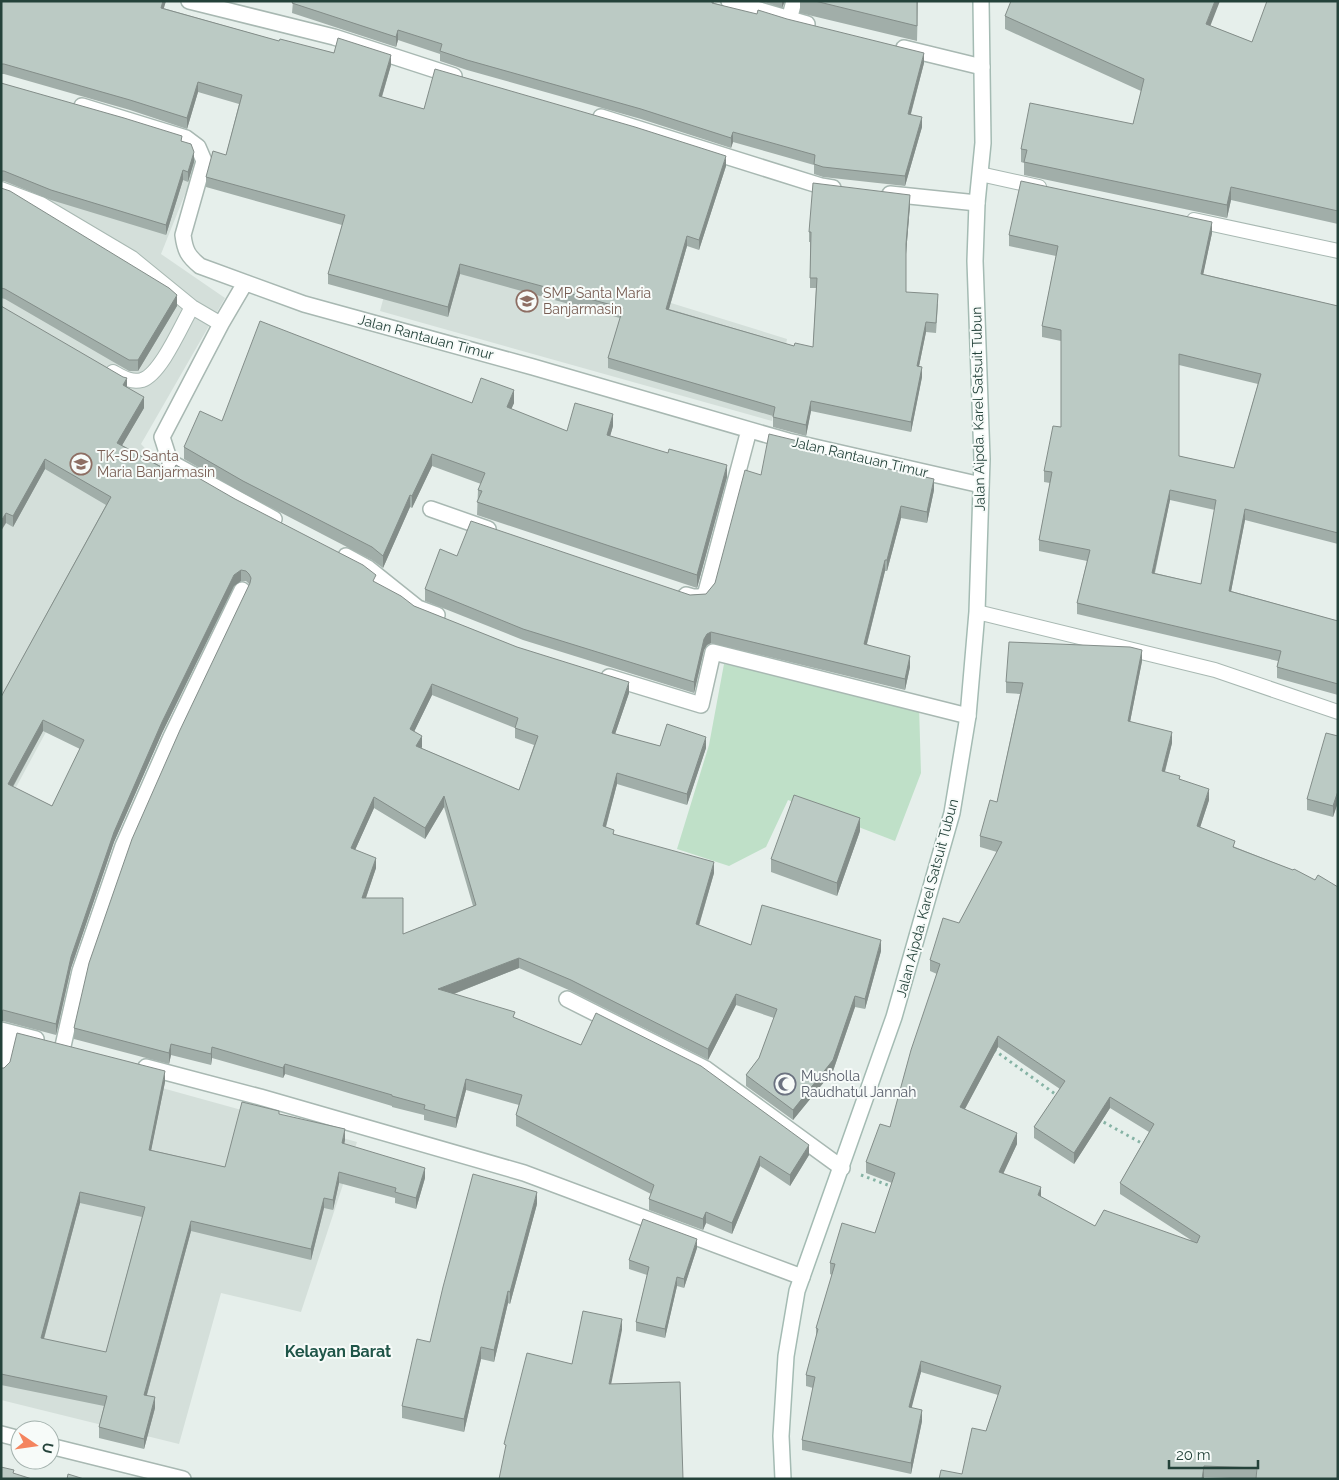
<svg xmlns="http://www.w3.org/2000/svg" width="1339" height="1480" font-family="Raleway,sans-serif">
<style>
.built{fill:#d4dfda}
.green{fill:#bfe0c8}
.lines{fill:none;stroke-linecap:round;stroke-linejoin:round}
.service-casing{stroke:#a8b8b2;stroke-width:16}
.minor-casing{stroke:#a8b8b2;stroke-width:18}
.secondary-casing{stroke:#a4bbb3;stroke-width:18}
.path{stroke:#86b3a5;stroke-width:3;stroke-dasharray:2.5 4;stroke-linecap:butt}
.service{stroke:#fff;stroke-width:14}
.minor{stroke:#fff;stroke-width:15}
.secondary{stroke:#fff;stroke-width:15}
.wall{fill:#a1aea9;fill-rule:evenodd}
.shaded-wall{fill:#838d89}
.building{fill:#bbcac4;stroke:#838d89;fill-rule:evenodd}
.labels{text-anchor:middle;stroke-width:4;stroke-linejoin:round;paint-order:stroke}
.education-label{font-size:14px;fill:#785e54;stroke:#f7fbf9;text-anchor:start}
.street-label{font-size:14px;fill:#24423a;stroke:#f7fbf9}
.worship-label{font-size:14px;fill:#5b616d;stroke:#f7fbf9;text-anchor:start}
.quarter-label{font-size:16px;font-weight:bold;fill:#1f5548;stroke:#f7fbf9}
</style>
<rect width="100%" height="100%" fill="#e6efeb"/>
<path class="built" d="M1 98 194 151 197 164 161 254 225 298 141 444 180 485 14 791 1 784Z
M416 177 686 249 671 303 787 339 772 421 380 311Z
M126 1078 357 1142 301 1312 221 1293 179 1444 1 1400V1287Z"/>
<path class="green" d="M724 664 919 706 921 773 895 841 788 800 766 847 729 866 677 849 709 745Z"/>
<g class="lines">
<g class="service-casing">
<path id="service" d="M980 174 1039 187
M1 189 41 204 132 258 192 307 221 324
M1194 220 1338 251
M113 372C122 377 131 383 142 380 161 374 182 324 192 307
M977 612 1215 670 1338 712"/>
</g>
<g class="minor-casing">
<path id="minor" d="M189 1 334 37 454 76
M729 1 807 24
M789 20 794 1
M904 48 982 67
M82 106 186 138 198 147 204 161 183 235C185 251 188 256 200 266L304 304 533 367 788 441 981 485
M601 117 821 186 833 188
M890 194 977 203
M245 283 221 324 162 437 170 462 274 519
M431 509 488 529
M346 556 368 568 418 608 437 615
M686 595 693 597H702L706 592 749 430
M609 677 701 705 713 652 968 716
M567 999 706 1069 842 1168
M1 1030 36 1039
M63 1046 80 971 123 846 171 737 242 590
M146 1067 260 1097 524 1173 802 1277
M1 1070 10 1033
M1 1434 20 1439
M50 1446 183 1479"/>
</g>
<g class="secondary-casing">
<path id="secondary" d="M783 1479 781 1436 786 1356 797 1291 894 1017 952 813 968 716 977 612 982 459 975 261 977 203 983 143 981 1"/>
</g>
<path class="path" d="M994 1050 1058 1096
M1098 1119 1145 1145
M861 1175 893 1187"/>
<use href="#service" class="service"/>
<use href="#minor" class="minor"/>
<use href="#secondary" class="secondary"/>
</g>
<path class="wall" d="M1 1H166L163 8 279 41 391 65 382 97 424 109 726 166 699 250 687 246 669 309 794 346 813 347 816 288H810V242H809V232L910 205 906 254V292L938 304 936 333 926 332 919 366 922 377 911 432 811 411 806 436 773 427V416L608 368V358L620 318 460 274 448 317 328 284V274L342 225 206 187V177L226 155 239 104 198 92 187 129 130 110 4 74H1Z
M293 1H714V3L924 63 911 114 922 127 905 186 823 177 814 174V165L733 142 731 148 641 119 467 70 440 61V54L398 40 396 47 292 13Z
M762 1H785L782 8Z
M800 1H918L917 41 800 13Z
M1338 1V224L1231 200 1227 218 1024 175V163L1021 162V149L1133 124 1141 91 1005 29V16L1211 26 1252 42Z
M1 83 182 141 194 162 188 182 183 180 166 235 51 200 4 181H1Z
M1 188 177 306 138 371H129L5 299 1 298Z
M1212 233 1203 274 1338 306V544L1245 520 1231 591 1338 621V695L1277 678V667L1278 661 1077 614V603L1087 561 1039 551V540L1050 483 1044 482V471L1061 427V341L1042 337V326L1056 256 1009 246V235ZM1179 365 1258 384 1234 468 1179 456ZM1170 500 1215 510 1201 584 1155 573Z
M1 306 127 387 144 408 122 445 376 583 414 606 629 693 615 734 660 746 706 748 687 805 617 784 606 827 614 834 714 873 699 926 751 945 881 951 865 1009 855 1007 833 1071 793 1120 746 1086V1075L759 1058 774 1018 736 1005 708 1060 571 991 519 968 454 994 515 1018 809 1155 790 1186 760 1166 732 1234 706 1223 703 1230 649 1210V1199L651 1194 516 1126V1115L519 1105 466 1090 456 1128 424 1120V1115L392 1107V1106L285 1074 283 1078 212 1058 211 1065 171 1055 169 1064 74 1039V1028L250 585 246 581H241L234 586 162 733 114 842 71 968 56 1035 3 1021H1V697L106 505 45 469 13 527 6 523ZM432 695 515 728V738L534 745 519 790 421 748 422 747 414 732ZM43 731 80 749 52 806 13 787ZM444 807 473 906 403 934 366 898 376 868 355 850 374 808 425 839Z
M472 403H514L511 409 567 431 613 426 610 436 727 477 697 588 477 515 478 490 481 484 432 466 412 508 410 507 383 568 372 560 243 493 184 459V447L222 421Z
M802 450 934 490 927 523 901 518 887 571H885L867 644 910 667 905 690 711 643 707 645 704 650 694 693 523 640 425 601V589L457 556 690 595 706 594 715 583 761 475Z
M1142 661 1130 722 1172 743 1165 772 1180 779 1209 800 1200 827 1235 847 1293 870 1256 1479 1204 1477V1479H939L962 1474 986 1431 998 1395 921 1372 911 1407 922 1421 911 1474 802 1450V1440L813 1388 806 1386V1375L816 1337V1328L832 1275 830 1274V1263L875 1233 892 1183 866 1173V1162L890 1127 937 974 930 971V960L959 923 997 852 980 847V836L997 802 1020 694 1006 693V682ZM998 1047 1060 1089 1034 1127V1138L1074 1164 1110 1108 1149 1132 1120 1183V1194L1191 1240 1095 1226 1041 1197 1003 1173 1017 1144 965 1109Z
M1338 736V802L1333 817 1307 810V799Z
M860 831 837 896 771 872V859Z
M1 1068 165 1082 151 1150 225 1167 279 1114 345 1140 344 1144 425 1178 416 1209 395 1203V1198L339 1183 333 1210 324 1208 311 1260 191 1231 147 1395 155 1408 144 1449 99 1438V1427L104 1406 1 1385ZM80 1203 142 1217 106 1352 44 1339Z
M537 1204 510 1304 508 1303 494 1362 481 1359 464 1432 402 1418V1406L430 1342Z
M697 1248 684 1288 677 1286 665 1338 636 1331V1322L647 1275 629 1269V1260Z"/>
<path class="shaded-wall" d="M163 1H166L161 18V8Z
M782 1H785L782 8Z
M1215 1H1220L1206 37V24Z
M398 30V40L396 47V37Z
M924 53V63L908 124V114Z
M391 55V65L379 106V96Z
M198 82V92L187 129V118Z
M922 117V127L905 186V176Z
M733 132V142L731 148V138Z
M194 152V162L188 182V172Z
M726 156V166L699 250V240Z
M183 170V180L166 235V225Z
M1231 187V200L1227 218V205Z
M910 195V205L906 254V244Z
M1212 222V233L1201 285V274Z
M687 236V246L666 319V309Z
M460 264V274L448 317V307Z
M177 295V306L138 371V360Z
M926 322V332L917 376V366Z
M922 367V377L911 432V422Z
M127 378V389L123 385Z
M514 390V403L507 419V407Z
M144 397V408L117 454V443Z
M811 401V411L806 436V425Z
M613 414V426L607 447V435Z
M432 454V466L412 508V496Z
M45 459V469L13 527V516Z
M727 465V477L697 588V575Z
M934 479V490L927 523V512Z
M1170 490V500L1152 584V573Z
M410 495V507L383 568V556Z
M901 506V518L887 571V560Z
M1245 509V520L1229 602V591Z
M6 513V523L1 531V521Z
M885 560V571L864 655V644Z
M241 570V581L234 586 162 733 114 842 71 968 56 1035V1024L71 957 114 832 162 722 234 575Z
M711 632V643L707 645 704 650 694 693V682L704 639 707 634Z
M1142 650V661L1128 732V721Z
M910 656V667L905 690V679Z
M629 682V693L612 743V733Z
M432 684V695L410 740V729Z
M43 720V731L8 795V784Z
M1172 732V743L1162 782V771Z
M422 736V747L416 757V746Z
M706 737V748L687 805V794Z
M617 773V784L603 837V826Z
M1209 789V800L1197 837V826Z
M1338 791V802L1333 817V806Z
M444 796V807L425 839V828Z
M374 797V808L351 859V848Z
M860 818V831L837 896V883Z
M376 858V868L362 909V898Z
M714 862V873L696 935V924Z
M881 940V951L865 1009V999Z
M519 958V968L438 1000V989Z
M736 994V1005L708 1060V1049Z
M855 996V1007L833 1071 793 1120V1110Z
M3 1010V1021H1V1011Z
M998 1036V1047L960 1118V1107Z
M171 1044V1055L169 1064V1053Z
M212 1047V1058L211 1065V1054Z
M285 1064V1074L283 1078V1068Z
M165 1071V1082L149 1161V1150Z
M466 1079V1090L456 1128V1118Z
M1110 1097V1108L1074 1164V1153Z
M345 1129V1140L342 1154V1143Z
M1017 1133V1144L999 1183V1172Z
M809 1145V1155L790 1186V1175Z
M760 1156V1166L732 1234V1223Z
M425 1168V1178L416 1209V1198Z
M339 1172V1183L333 1210V1200Z
M1041 1187V1198L1038 1195Z
M80 1192V1203L41 1349V1338Z
M537 1192V1204L510 1304V1292Z
M324 1198V1208L311 1260V1249Z
M706 1212V1223L703 1230V1219Z
M191 1221V1231L144 1405V1395Z
M697 1239V1248L684 1288V1279Z
M677 1277V1286L665 1338V1329Z
M508 1291V1303L494 1362V1350Z
M622 1319V1330L609 1395V1384Z
M481 1347V1359L464 1432V1419Z
M921 1361V1372L909 1418V1407Z
M155 1397V1408L144 1449V1439Z
M922 1410V1421L911 1474V1463Z
M1204 1466V1479H1202Z"/>
<path class="building" d="M1 1H163L161 8 279 41 280 39 334 53 338 38 391 55 379 96 424 109 435 69 635 127 726 156 699 240 687 236 666 309 794 346 795 343 813 347 817 278H810L811 232H809L813 183 910 195 906 244V292L938 294 936 323 926 322 917 366 922 367 911 422 811 401 806 425 773 417 775 407 608 358 623 308 460 264 448 307 328 274 345 215 206 177 213 151 226 155 242 95 198 82 187 118 130 100 4 64H1Z
M293 1H712V3L757 14 758 10 787 19 924 53 908 114 922 117 905 176 823 167 814 164 815 155 733 132 731 138 641 109 467 60 440 51 442 44 398 30 396 37 292 3Z
M815 1H917V26Z
M1011 1H1215L1206 24 1252 42 1267 1H1338V211L1231 187 1227 205 1024 162 1027 150 1021 149 1030 103 1133 124 1144 79 1005 16Z
M1 83 124 118 182 136 181 141 191 144 194 152 188 172 183 170 166 225 51 190 4 171H1Z
M1021 181 1212 222 1201 274 1338 306V533L1245 509 1229 591 1338 621V684L1277 667 1281 651 1077 603 1090 550 1039 540 1052 472 1044 471 1053 426 1061 427V330L1042 326 1058 246 1009 235ZM1179 354 1261 374 1234 468 1179 456ZM1170 490 1216 500 1201 584 1152 573Z
M1 188 10 191 169 288 177 295 138 360H129L5 289 1 288Z
M1 306 123 377 127 378 123 385 144 397 117 443 172 473 176 465 235 499 363 565 376 575 373 581 401 596 414 606 517 647 629 682 612 733 660 746 667 724 706 737 687 794 617 773 603 826 614 830 613 834 714 862 696 924 751 945 762 905 881 940 865 999 855 996 833 1060 793 1110 746 1075 759 1058 777 1009 736 994 708 1049 571 980 519 958 438 989 515 1012 513 1017 581 1045 596 1013 701 1066 809 1145 790 1175 760 1156 732 1223 706 1212 703 1219 649 1199 654 1185 516 1115 522 1095 466 1079 456 1118 424 1109 425 1105 392 1096V1095L285 1064 283 1068 212 1047 211 1054 171 1044 169 1053 74 1028 89 963 132 839 180 730 250 583 251 578 249 574 246 571 241 570 234 575 162 722 114 832 71 957 56 1024 3 1010 1 1011V697L111 497 45 459 13 516 6 513 1 521ZM432 684 518 718 515 728 538 736 519 790 416 746 422 736 410 729ZM43 720 84 740 52 806 8 784ZM444 796 476 905 403 934V898H362L376 858 351 848 374 797 425 828Z
M260 321 472 403 481 378 514 390 507 407 567 431 575 403 613 414 607 435 668 453 669 449 727 465 697 575 477 502 482 491 478 490 485 473 432 454 412 496 410 495 383 556 372 547 243 481 184 447 200 411 222 421Z
M769 434 802 442 801 449 934 479 927 512 901 506 887 560H885L864 644 910 656 905 679 711 632 707 634 704 639 694 682 523 629 425 589 440 549 457 556 471 521 690 595 706 594 715 583 745 470 761 475Z
M1009 642 1130 647 1142 650 1128 721 1172 732 1162 771 1180 776 1179 779 1209 789 1197 826 1235 841 1233 847 1293 870 1294 869 1315 880 1318 875 1338 887V1479H1256L1257 1468 1204 1466 1202 1479H939L941 1470 962 1474 972 1428 986 1431 1001 1386 921 1361 909 1407 922 1410 911 1463 802 1440 815 1377 806 1375 818 1329 816 1328 835 1264 830 1263 842 1223 875 1233 895 1173 866 1162 880 1124 890 1127 911 1050 940 964 930 960 943 918 959 923 1002 842 980 836 990 800 997 802 1023 683 1006 682ZM998 1036 1065 1081 1034 1127 1074 1153 1110 1097 1154 1124 1120 1183 1200 1236 1197 1243 1104 1210 1095 1226 1038 1195 1041 1187 999 1172 1017 1133 960 1107Z
M1326 733 1338 736V791L1333 806 1307 799Z
M794 795 860 818 837 883 771 859Z
M17 1033 165 1071 149 1150 225 1167 242 1102 279 1111V1114L345 1129 342 1143 425 1168 416 1198 395 1192 396 1188 339 1172 333 1200 324 1198 311 1249 191 1221 144 1395 155 1397 144 1439 99 1427 107 1396 1 1374V1068H4L10 1062ZM80 1192 145 1207 106 1352 41 1338Z
M473 1174 537 1192 510 1292 508 1291 494 1350 481 1347 464 1419 402 1406 417 1339 430 1342 443 1287Z
M643 1219 697 1239 684 1279 677 1277 665 1329 636 1322 649 1267 629 1260Z
M583 1311 622 1319 609 1384 680 1382 683 1479H499L506 1445 504 1444 527 1353 572 1364Z
M1 1467 14 1470 13 1473 32 1479H1Z
M68 1474 84 1479H67Z"/>
<defs>
<g id="school-ring" transform="scale(1.125)"><circle r="9.5" fill="#f7fbf9" stroke="#8d6e63" stroke-width="1.5"/><path d="M0-5L7-2L0 1L-7-2ZM-4 1L0 2.5L4 1V4Q0 6-4 4Z" fill="#8d6e63"/></g>
<g id="mosque-ring" transform="scale(1.125)"><circle r="9.5" fill="#f7fbf9" stroke="#6b7280" stroke-width="1.5"/><path d="M3.5-4.9A6 6 0 1 0 3.5 4.9A5 5 0 1 1 3.5-4.9Z" fill="#6b7280"/></g>
</defs>
<g fill-rule="evenodd">
<use href="#school-ring" x="527" y="301"/>
<use href="#school-ring" x="81" y="464"/>
<use href="#mosque-ring" x="785" y="1084"/>
</g>
<g class="labels">
<g class="education-label">
<text x="543" y="298">SMP Santa Maria<tspan x="543" dy="16">Banjarmasin</tspan></text>
<text x="97" y="461">TK-SD Santa<tspan x="97" dy="16">Maria Banjarmasin</tspan></text>
</g>
<g class="street-label">
<text transform="translate(426 337) rotate(15)" y="5">Jalan Rantauan Timur</text>
<text transform="translate(978 409) rotate(-91)" y="5">Jalan Aipda. Karel Satsuit Tubun</text>
<text transform="translate(860 457) rotate(13)" y="5">Jalan Rantauan Timur</text>
<text transform="translate(927 898) rotate(-75)" y="5">Jalan Aipda. Karel Satsuit Tubun</text>
</g>
<g class="worship-label">
<text x="801" y="1081">Musholla<tspan x="801" dy="16">Raudhatul Jannah</tspan></text>
</g>
<g class="quarter-label">
<text x="338" y="1357">Kelayan Barat</text>
</g>
</g>
<rect width="1339" height="1480" fill="none" stroke="#24423a" stroke-width="5"/>
<g transform="translate(35 1445) rotate(103)"><circle r="24" fill="#f7fbf9" stroke="#a3b1ad"/>
<path d="M0-4L9 19L0 12L-9 19Z" fill="#f4845f"/>
<text y="-8" font-size="14" font-weight="bold" text-anchor="middle" fill="#24423a">U</text>
</g>
<path d="M1169 1460v8h89v-8" fill="none" stroke="#24423a" stroke-width="2.5"/>
<text x="1176" y="1460" font-size="15" fill="#24423a" stroke="#f7fbf9" stroke-width="4" paint-order="stroke">20 m</text>
</svg>
